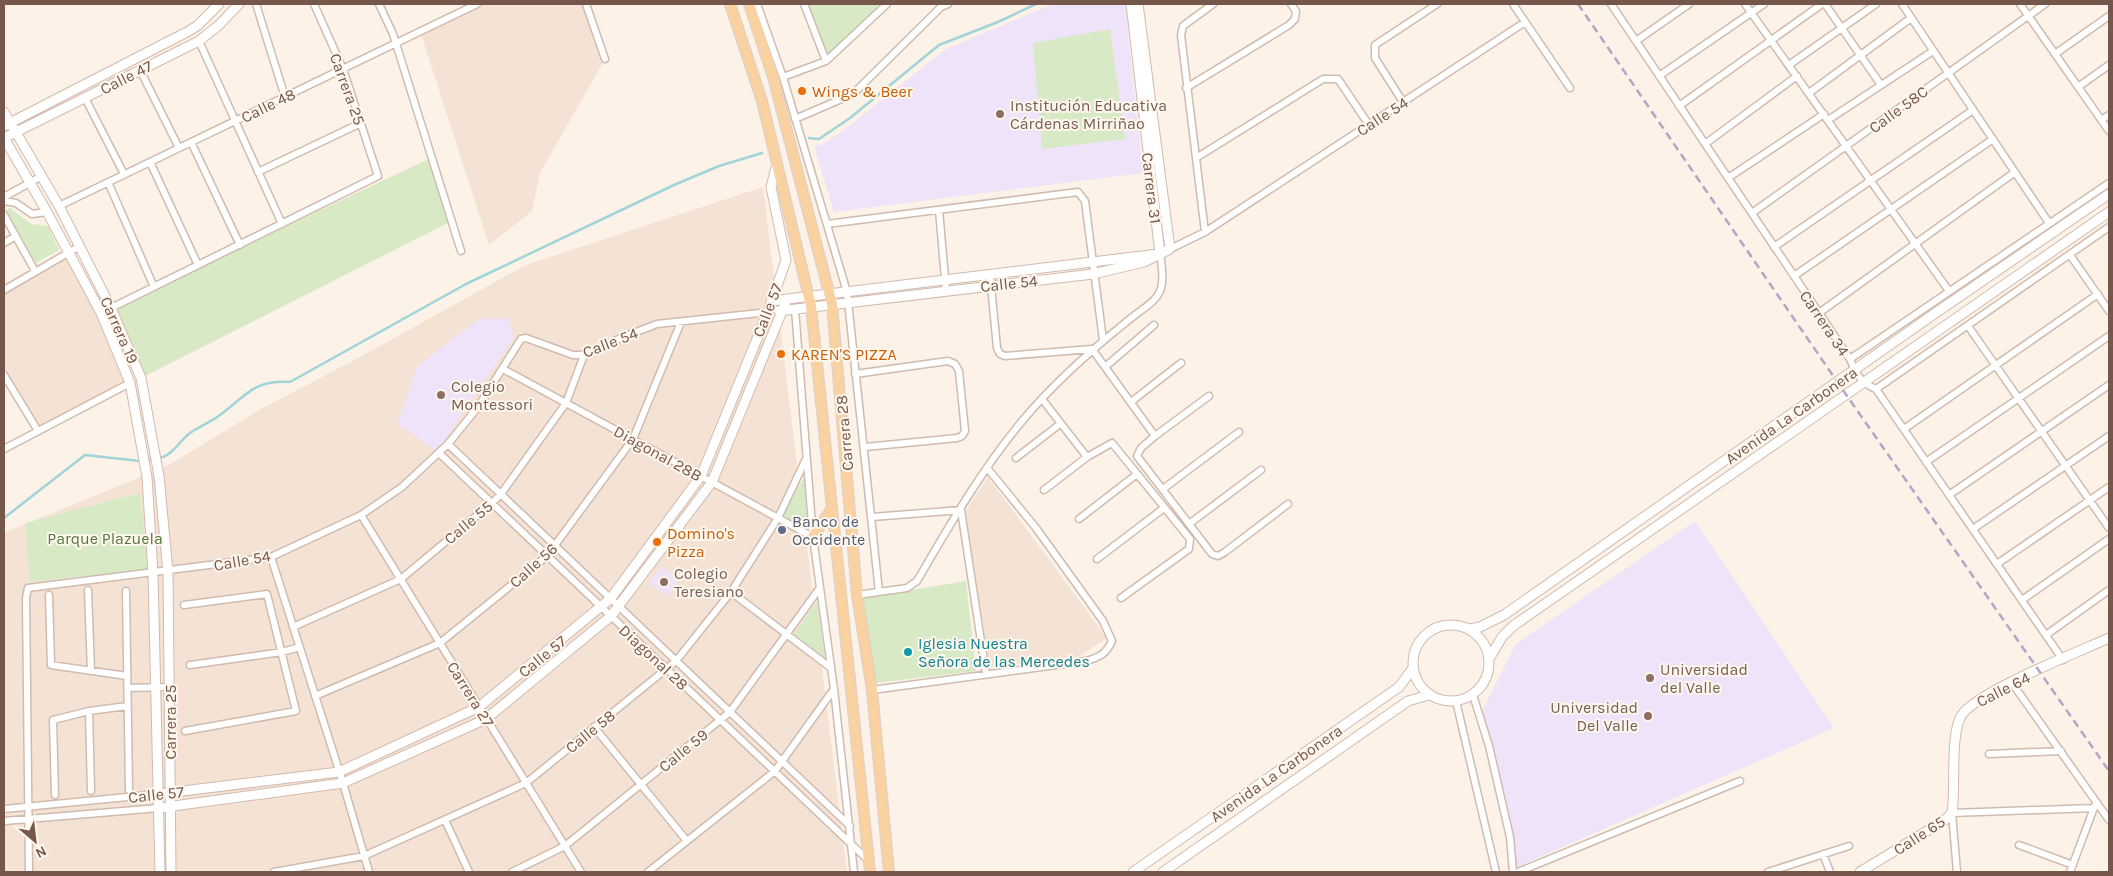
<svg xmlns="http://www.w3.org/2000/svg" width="2113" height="876" font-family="Karla,sans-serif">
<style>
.residential{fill:#f4e3d5}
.education{fill:#efe3f9}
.green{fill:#d7eac5}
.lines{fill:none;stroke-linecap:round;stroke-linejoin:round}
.stream{stroke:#a1d4d8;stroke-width:2.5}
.street-casing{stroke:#d0bbaf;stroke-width:9}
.secondary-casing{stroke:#d3baad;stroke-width:11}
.primary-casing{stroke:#d9d0cd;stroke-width:12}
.street{stroke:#fff;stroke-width:6}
.secondary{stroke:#fff;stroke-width:9}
.primary{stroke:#fad1a0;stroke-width:10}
.rail{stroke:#b4a4c6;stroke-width:2.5;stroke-dasharray:8 5;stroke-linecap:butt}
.food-dot{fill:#e8710a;stroke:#fff6ed;stroke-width:2}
.education-dot{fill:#8d6e63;stroke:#fff6ed;stroke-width:2}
.service-dot{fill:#5c6f8a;stroke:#fff6ed;stroke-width:2}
.culture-dot{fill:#0f9aa8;stroke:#fff6ed;stroke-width:2}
.labels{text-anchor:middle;stroke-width:4;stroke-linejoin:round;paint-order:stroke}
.street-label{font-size:16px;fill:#76574b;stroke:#fff6ed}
.food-label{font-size:16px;fill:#c56008;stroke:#fff6ed;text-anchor:start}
.education-label{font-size:16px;fill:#785e54;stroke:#fff6ed;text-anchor:start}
.service-label{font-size:16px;fill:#4e5e75;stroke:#fff6ed;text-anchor:start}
.park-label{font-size:16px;fill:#547640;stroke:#fff6ed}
.culture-label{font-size:16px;fill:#0d838f;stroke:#fff6ed;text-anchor:start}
</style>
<rect width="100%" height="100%" fill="#fcf2e7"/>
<path class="residential" d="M477 4H586L605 59 540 173 532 211 489 245 420 31Z
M763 187 847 872H4V533L167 466 261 409 360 357 526 265Z
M68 252 130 383 38 431 4 375V291Z
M988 477 1107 638 1078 657 990 667 965 512Z"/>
<path class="education" d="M1053 4H1125L1143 173 834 212 814 146 823 144 844 130 946 49Z
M508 318 514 337 437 451 397 424 417 366 479 319Z
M1695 521 1834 728 1517 867 1482 711 1516 644Z
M661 567 679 579 668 596 649 584Z"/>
<path class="green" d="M804 4H887L826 61Z
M1110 29 1125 139 1042 149 1033 43Z
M431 158 452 221 141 378 111 308Z
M10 208 31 224 48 226 59 250 36 263 6 210Z
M806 473 807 529 783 516Z
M140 493 148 569 30 582 25 523Z
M966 581 976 671 875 683 862 598Z
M817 601 825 658 793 636Z"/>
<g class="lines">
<path class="stream" d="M809 138 819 139 850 118 939 45 998 22 1036 4
M158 458C173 456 179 441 190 433 200 426 211 422 220 415 246 396 254 379 290 382L466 284 674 185 719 166 762 153
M4 518 85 455 140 461 153 459"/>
<g class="street-casing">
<path id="street" d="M256 4 285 97
M379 4 393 34 461 251
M586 4 605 59
M757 4 783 77 847 292 879 592
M804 4 826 61
M1513 4 1570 88
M1611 4 1850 359C1856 374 1861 383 1876 389L2063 660
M1745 4 1949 291
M1825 4 1881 85
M1902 4 2049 223
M2020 4 2109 131
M199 41 282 224
M1636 41 1689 4
M2055 54 2109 16
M1789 65 1876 4
M140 70 179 148
M1659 76 1764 4
M783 77 826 61 887 4
M2078 87 2109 65
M1186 88 1289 25 1295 19 1296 11 1291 4
M1809 93 1911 18
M85 98 124 174
M1403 102 1375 58V45L1437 4
M1679 106 1822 4
M795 119 853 94 941 7 948 4
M1828 120 1933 51
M2101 120 2109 115
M191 142 240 245
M1705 144 1797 76
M1196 158 1323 79H1338L1369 125
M150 162 198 265
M258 172 361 123
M1728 178 1824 114
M108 182 154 287
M4 197 42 176
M4 201 16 203 32 214 47 212
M59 206 477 4
M939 210 946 290
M1752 213 2045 4
M4 215 35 271
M827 224 1078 192 1085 201 1103 340
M1205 232 1181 35 1183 26 1213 4
M4 243 16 236
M1774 247 1973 110
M1170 249 1205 232 1525 22
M2070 255 2109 311
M990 275 997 348 1000 354 1005 356 1092 349 1155 436 1141 448 1137 456 1212 554 1218 556 1225 552 1288 504
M1794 276 1993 139
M4 290 80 246
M111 308 378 176 343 69 314 4
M795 309 813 537 834 689 854 872
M1819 313 2015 172
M1968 326 2109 528
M1850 359 2109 183
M1105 367 1154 325
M503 369 813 537
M855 374 948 361 955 364 959 371 965 431 962 436 957 438 865 447
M4 375 38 431
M1876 389 2109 227
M1042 399 1087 457 1112 443 1190 539 1189 549 1121 598
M1131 402 1181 363
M1904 429 2098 294
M1155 436 1209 396
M448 444 850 826
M4 449 130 383
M439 453 868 860
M1016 458 1060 424
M1926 462 2109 336
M1163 489 1239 432
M1044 490 1087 457
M1949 495 2109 385
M361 515 581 872
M872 517 961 510 986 674
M1079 519 1137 474
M1189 524 1261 470
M1973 529 2109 436
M271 557 343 783 369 872
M1097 559 1164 508
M1997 564 2109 487
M88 590 91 671
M126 591 129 790
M731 592 831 668
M49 595 51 665 127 676
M857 595 907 588 917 581C949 526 982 469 1023 420 1053 384 1089 352 1125 323 1157 297 1168 299 1160 254
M2022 600 2109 539
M184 605 267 594 296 711 185 731
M293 627 401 579 492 503 501 494 566 403 584 355
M2046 635 2109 590
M190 665 282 652 300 647
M2012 683 2109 820
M127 688 170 687
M872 690 1086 661C1100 657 1106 654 1112 641L1103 621 1036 528 988 469
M1473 695 1489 746 1510 837 1513 872
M315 696 440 643 547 556 633 439 681 322
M1456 701 1496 872
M89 711 91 791
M594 727 687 841
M1989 754 2061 751
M55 795 53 720 89 711 127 706
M4 809 158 794
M445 820 469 872
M4 821 159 808
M2019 845 2073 865
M1823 854 1830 872
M29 872 26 598 28 588 271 557 361 515 402 487 448 444 478 407 521 339 526 338 573 355H584L623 337 657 324 768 312
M274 872 364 856 526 783 676 661 731 592 778 518 806 459
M512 872 565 846 730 712 819 589
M648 872 775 771 834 689
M1518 872 1740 781
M1768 872 1849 846
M1957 872 1952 813 2094 808
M2070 872 2095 805"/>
</g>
<g class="secondary-casing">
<path id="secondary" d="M1131 4 1160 254
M4 112 59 206 111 308 141 378 159 476 168 572 171 872
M4 126 187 32 197 26 219 4
M4 138 47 212 101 313 130 383 147 477 153 574 160 872
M4 138 199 41 219 25 239 4
M771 301 1158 254
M779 311 1093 274 1144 262 1170 249 1138 4
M1413 663a38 38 0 1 1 76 0a38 38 0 1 1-76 0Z
M1470 629 1480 627 1504 615 1934 314 2109 194
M1489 659 1502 637 1513 626 2109 212
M158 794 339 772 479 707 611 598 701 476 768 312 786 260 771 187 777 164
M159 808 343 783 486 719 611 616 712 482 787 299
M1133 872 1399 687 1413 668
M1163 872 1408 701 1429 695
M1860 872 1945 820 1952 813C1956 786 1950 742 1960 718 1970 694 2081 651 2109 638"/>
</g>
<g class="primary-casing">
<path id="primary" d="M730 4 762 101 811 306 870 872
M749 4 773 77 832 304 857 595 872 690 889 872
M813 537 832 508"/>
</g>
<use href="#street" class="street"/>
<use href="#secondary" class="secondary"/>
<use href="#primary" class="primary"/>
<path class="rail" d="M1578 4 1838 383 2109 771"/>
</g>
<g class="food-dot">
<circle cx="802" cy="91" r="5"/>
<circle cx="781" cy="354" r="5"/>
<circle cx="657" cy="542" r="5"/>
</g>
<g class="education-dot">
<circle cx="1000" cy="114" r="5"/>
<circle cx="441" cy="395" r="5"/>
<circle cx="664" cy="582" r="5"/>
<circle cx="1650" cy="678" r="5"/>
<circle cx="1648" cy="716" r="5"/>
</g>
<circle class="service-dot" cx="782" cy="530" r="5"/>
<circle class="culture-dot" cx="908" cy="652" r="5"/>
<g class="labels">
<g class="street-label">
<text transform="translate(126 77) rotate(-27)" y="6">Calle 47</text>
<text transform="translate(348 89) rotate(70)" y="6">Carrera 25</text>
<text transform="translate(268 105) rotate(-26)" y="6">Calle 48</text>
<text transform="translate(1898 109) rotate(-36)" y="6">Calle 58C</text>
<text transform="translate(1382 116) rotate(-33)" y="6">Calle 54</text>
<text transform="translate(1152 188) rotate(83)" y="6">Carrera 31</text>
<text transform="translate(1009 283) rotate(-6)" y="6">Calle 54</text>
<text transform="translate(767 310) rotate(-69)" y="6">Calle 57</text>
<text transform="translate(1825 323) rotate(56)" y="6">Carrera 34</text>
<text transform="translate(120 330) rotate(66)" y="6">Carrera 19</text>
<text transform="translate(610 342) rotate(-21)" y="6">Calle 54</text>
<text transform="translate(1791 415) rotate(-35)" y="6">Avenida La Carbonera</text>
<text transform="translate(844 433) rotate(-95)" y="6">Carrera 28</text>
<text transform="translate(658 453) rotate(29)" y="6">Diagonal 28B</text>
<text transform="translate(468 522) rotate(-40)" y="6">Calle 55</text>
<text transform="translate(242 560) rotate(-10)" y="6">Calle 54</text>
<text transform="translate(533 565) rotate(-42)" y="6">Calle 56</text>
<text transform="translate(542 656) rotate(-39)" y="6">Calle 57</text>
<text transform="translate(654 657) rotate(43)" y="6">Diagonal 28</text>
<text transform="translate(2003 689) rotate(-27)" y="6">Calle 64</text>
<text transform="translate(471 694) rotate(58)" y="6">Carrera 27</text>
<text transform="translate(170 722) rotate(-90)" y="6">Carrera 25</text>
<text transform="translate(590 731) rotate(-39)" y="6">Calle 58</text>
<text transform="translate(683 750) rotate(-39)" y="6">Calle 59</text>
<text transform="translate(1276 773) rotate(-35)" y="6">Avenida La Carbonera</text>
<text transform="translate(156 794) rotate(-6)" y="6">Calle 57</text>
<text transform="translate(1919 835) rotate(-33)" y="6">Calle 65</text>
</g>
<g class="food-label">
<text x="812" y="97">Wings &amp; Beer</text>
<text x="791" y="360">KAREN'S PIZZA</text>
<text x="667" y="539">Domino's<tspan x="667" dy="18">Pizza</tspan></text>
</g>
<g class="education-label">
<text x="1010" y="111">Institución Educativa<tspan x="1010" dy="18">Cárdenas Mirriñao</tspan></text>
<text x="451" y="392">Colegio<tspan x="451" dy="18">Montessori</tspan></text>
<text x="674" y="579">Colegio<tspan x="674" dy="18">Teresiano</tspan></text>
<text x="1660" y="675">Universidad<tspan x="1660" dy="18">del Valle</tspan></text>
<text x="1638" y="713" text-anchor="end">Universidad<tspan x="1638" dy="18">Del Valle</tspan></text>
</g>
<g class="service-label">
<text x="792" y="527">Banco de<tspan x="792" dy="18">Occidente</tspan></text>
</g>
<g class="park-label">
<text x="105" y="544">Parque Plazuela</text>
</g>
<g class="culture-label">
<text x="918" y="649">Iglesia Nuestra<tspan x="918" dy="18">Señora de las Mercedes</tspan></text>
</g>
</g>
<rect width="2113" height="876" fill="none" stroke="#76574b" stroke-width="10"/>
<g transform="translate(35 841) rotate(152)" stroke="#fff6ed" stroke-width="4" paint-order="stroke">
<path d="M0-4L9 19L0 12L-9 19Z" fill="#76574b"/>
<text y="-8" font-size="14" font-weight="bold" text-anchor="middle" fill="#76574b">N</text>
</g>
</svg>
